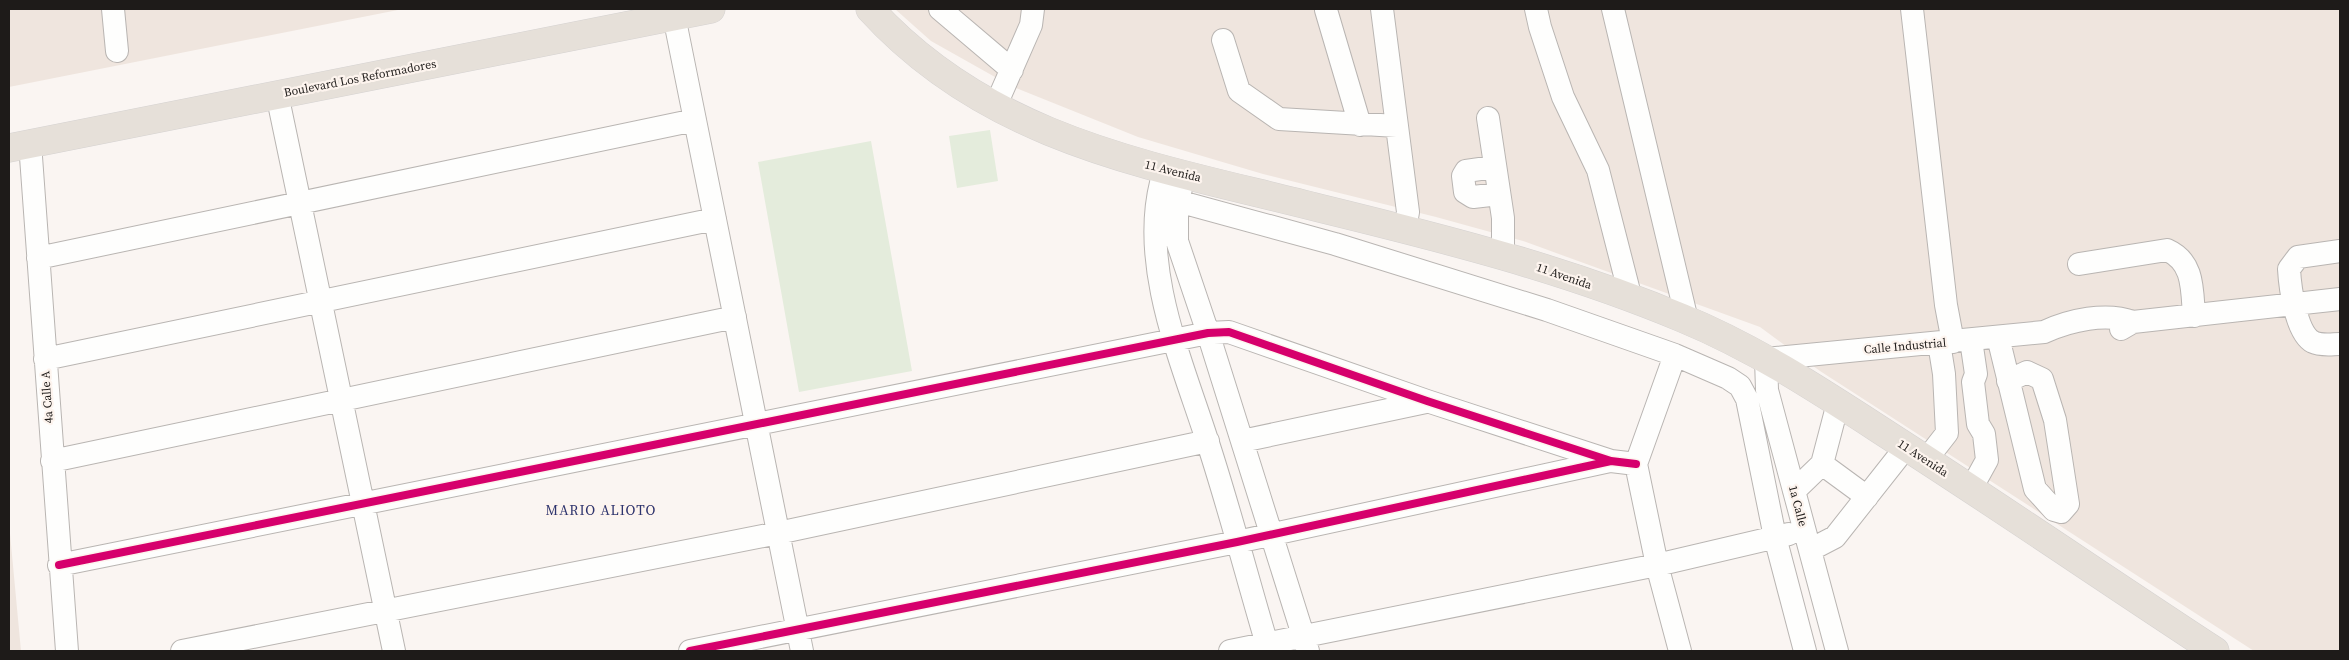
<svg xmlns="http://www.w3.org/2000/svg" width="2349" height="660" font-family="'Source Serif 4',serif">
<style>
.built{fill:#efe5de}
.green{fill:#e4ecdc}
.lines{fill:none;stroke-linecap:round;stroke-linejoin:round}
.minor-casing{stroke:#b9b5b2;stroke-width:24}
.major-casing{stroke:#d5d2d1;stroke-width:29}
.minor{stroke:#fefefd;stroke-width:22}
.major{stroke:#e6e0d9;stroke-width:28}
.cycleway-casing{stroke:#fdf4ee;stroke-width:11}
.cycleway{stroke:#d6006c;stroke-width:8}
.labels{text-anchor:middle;stroke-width:4.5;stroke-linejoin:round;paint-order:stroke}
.street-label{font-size:12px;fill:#1e1b19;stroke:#fdf4ee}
.neighbourhood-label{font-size:14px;letter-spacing:1px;fill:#2d346e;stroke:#fdf4ee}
</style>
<rect width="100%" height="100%" fill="#faf5f2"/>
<path class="built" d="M9 9H403L9 87Z
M895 9H2340V651H2254L1820 371 1760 327 1523 241 1436 217 1263 174 1138 137 1011 86 931 41Z
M9 523 21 651H9Z"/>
<path class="green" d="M990 130 998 181 957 188 949 136Z
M871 141 912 371 799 392 758 162Z"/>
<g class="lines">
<g class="minor-casing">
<path id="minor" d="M113 9 117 51
M940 9 1012 70
M1382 9 1408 212 1405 229
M1536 9 1540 27 1563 97 1598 170 1631 299
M1613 9 1687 320
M1912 9 1946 305 1953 342
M1326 10 1360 125
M674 16 802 651
M1223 40 1239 91 1279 119 1397 126
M277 94 394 651
M995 107 1031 25 1033 9
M1488 118 1503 218V256
M30 143 67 651
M1494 167 1466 171 1463 176 1465 192 1473 197 1499 194
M1161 183C1140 267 1182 362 1207 440 1230 510 1248 581 1269 651
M1181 188 1177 209V241L1208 333 1308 651
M1159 196 1335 244 1547 310 1675 355 1728 378 1740 386 1747 399 1775 537 1805 651
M2340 251 2298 257 2289 269C2290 287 2296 333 2313 342 2321 346 2332 344 2340 344
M38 258 695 120
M2079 264 2167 250C2194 262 2192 289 2194 316
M2121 329 2133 322 2340 299
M1998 337 2035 489 2054 510 2061 512 2068 504 2055 420 2042 379 2027 372 2008 381
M1971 340 1976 374 1973 382 1978 424 1984 434 1987 460 1971 489
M1675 355 1636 464 1657 565 1680 651
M45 359 715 219
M1242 441 1426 402
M1926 460 1947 433 1944 374 1939 343
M52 461 735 317
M1822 464 1867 497
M1794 491 1822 464 1838 403
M1810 550 1835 537 1906 447
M59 565 1208 333 1229 332 1427 401 1611 461 1636 464
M182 651 778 533 1208 441
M690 651 1237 542 1610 461
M1230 651 1657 565 1789 534
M1837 651 1767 390 1766 359 2044 332C2070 320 2106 312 2133 322"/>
</g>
<g class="major-casing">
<path id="major" d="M870 9C991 142 1154 166 1319 208 1442 238 1565 269 1682 318 1762 351 1832 399 1905 446 2009 513 2111 583 2215 651
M9 148 711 9"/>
</g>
<use href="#minor" class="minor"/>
<use href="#major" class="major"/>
<g class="cycleway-casing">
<path id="cycleway" d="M59 565 1208 333 1229 332 1427 401 1611 461 1636 464
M690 651 1237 542 1611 461"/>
</g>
<use href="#cycleway" class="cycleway"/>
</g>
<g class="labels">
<g class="street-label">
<text transform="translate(360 78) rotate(-11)" y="4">Boulevard Los Reformadores</text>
<text transform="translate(1173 171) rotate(14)" y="4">11 Avenida</text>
<text transform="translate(1564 276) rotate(19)" y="4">11 Avenida</text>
<text transform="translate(1905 346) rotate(-5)" y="4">Calle Industrial</text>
<text transform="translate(47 397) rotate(-94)" y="4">4a Calle A</text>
<text transform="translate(1923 458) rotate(33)" y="4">11 Avenida</text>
<text transform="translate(1798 506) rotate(75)" y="4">1a Calle</text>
</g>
<g class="neighbourhood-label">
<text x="601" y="515">MARIO ALIOTO</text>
</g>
</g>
<rect width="2349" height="660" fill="none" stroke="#1e1b19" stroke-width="20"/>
</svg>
